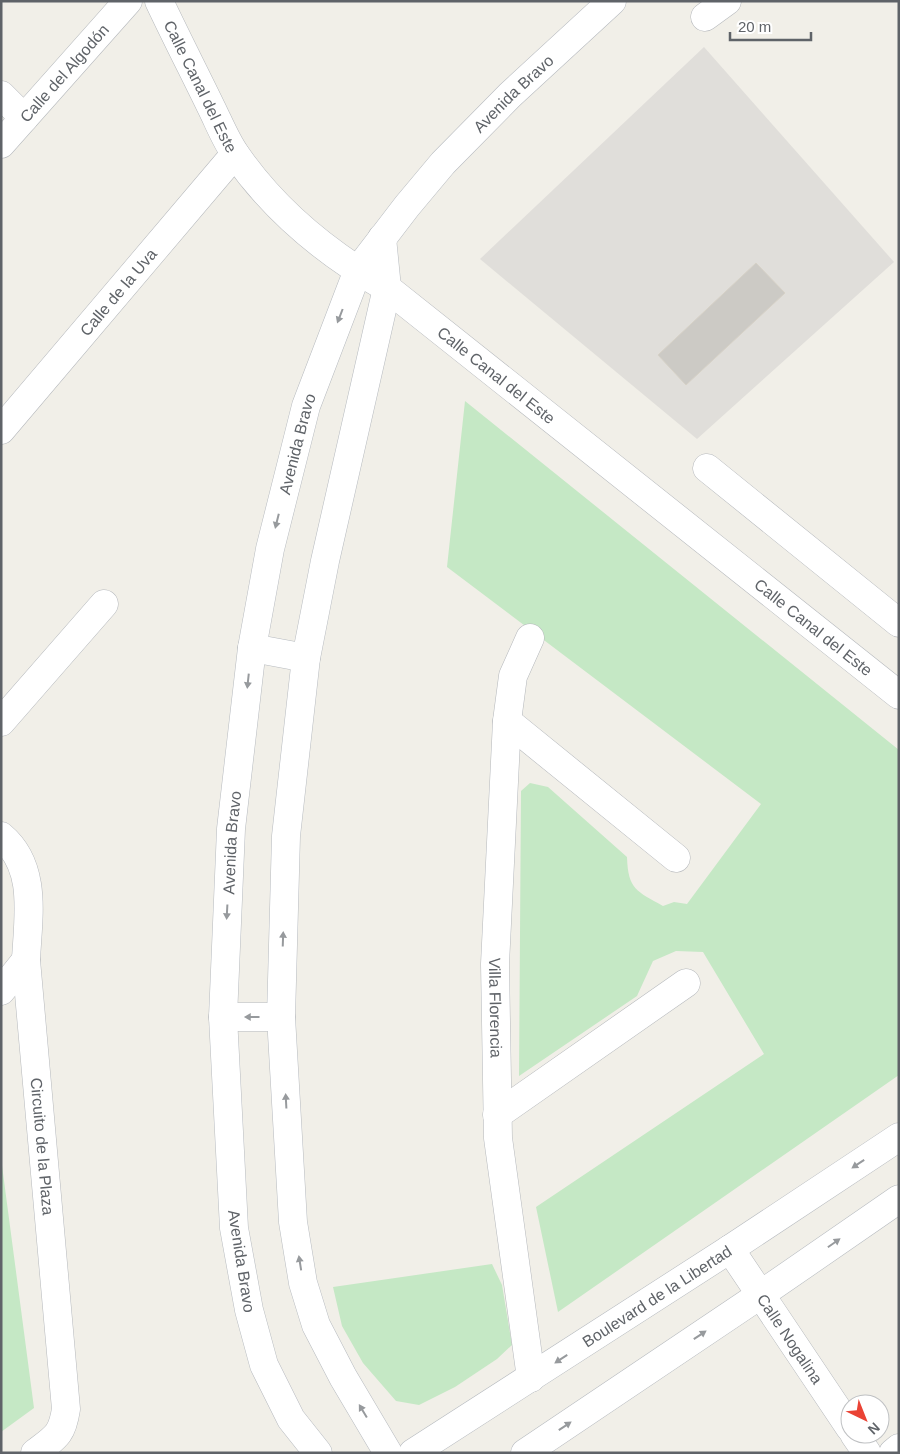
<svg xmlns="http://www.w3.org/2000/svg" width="900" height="1454" font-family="Helvetica,sans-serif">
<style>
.industrial{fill:#e0deda}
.green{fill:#c5e8c5}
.building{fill:#cccac5;stroke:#d6d1c6}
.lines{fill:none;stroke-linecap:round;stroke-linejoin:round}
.street-casing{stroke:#b5b8bc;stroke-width:29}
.secondary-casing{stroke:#b6babf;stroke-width:29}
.street{stroke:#fff;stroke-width:28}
.secondary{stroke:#fff;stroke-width:28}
.oneway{fill:#979a9d}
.labels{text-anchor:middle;stroke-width:5;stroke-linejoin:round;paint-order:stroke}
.street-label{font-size:16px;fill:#5f6368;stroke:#fff}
</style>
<rect width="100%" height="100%" fill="#f1efe8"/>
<path class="industrial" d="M704 47 894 262 697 439 480 259Z"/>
<path class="green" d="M465 401 899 750V1075L558 1312 536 1207 764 1054 703 952 676 951 653 961 637 996 519 1076 521 791 530 783 548 787 627 857C628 890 637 891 663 906L674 902 687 904 761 804 447 567Z
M1 1158 34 1408 1 1432Z
M492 1264 502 1285 512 1345 497 1359 455 1387 419 1405 396 1401 363 1363 342 1326 333 1287Z"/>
<path class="building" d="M756 263 785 293 686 385 658 355Z"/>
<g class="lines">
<g class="street-casing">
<g id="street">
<path id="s1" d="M159 1C176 37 194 72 211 107 219 123 226 141 236 155 274 210 329 255 387 288L899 695"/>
<path d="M705 17 727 1"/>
<path d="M1 95 24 118"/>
<path id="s2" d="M1 144 128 1"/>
<path id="s3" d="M1 430 235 154"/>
<path d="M707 468 899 623"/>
<path id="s4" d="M530 638 513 676 507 721 495 964 498 1138 531 1378"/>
<path d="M507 721 676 858"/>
<path d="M1 722 104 604"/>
<path id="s5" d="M1 836C38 867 28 917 26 960L66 1409C62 1435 56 1437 35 1453"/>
<path d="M1 991 26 960"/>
<path d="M497 1115 686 983"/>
<path id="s6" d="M730 1249 850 1428"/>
<path d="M854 1434 867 1453"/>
<path d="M893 1453 899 1448"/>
</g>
</g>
<g class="secondary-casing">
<g id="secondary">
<path d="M382 238 387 288 325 561 306 658 286 836 281 1017 293 1222 303 1283 316 1325 343 1377 388 1453"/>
<path d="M252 648 306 658"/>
<path d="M223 1017H281"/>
<path id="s7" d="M318 1453 291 1419 264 1365 249 1310 234 1228 223 1017 231 829 252 648 270 549 306 406 358 270 407 206 443 163 510 95 612 1"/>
<path id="s8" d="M413 1453 730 1249 899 1137"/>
<path d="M525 1453 760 1295 899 1199"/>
</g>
</g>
<use href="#street" class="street"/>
<use href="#secondary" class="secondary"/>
</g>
<defs><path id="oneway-solid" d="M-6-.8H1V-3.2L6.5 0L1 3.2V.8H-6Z" transform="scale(1.25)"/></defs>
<g class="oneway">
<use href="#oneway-solid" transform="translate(340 316) rotate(111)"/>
<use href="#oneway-solid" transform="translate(277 521) rotate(104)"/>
<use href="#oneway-solid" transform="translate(248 681) rotate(96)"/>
<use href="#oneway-solid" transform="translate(227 912) rotate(93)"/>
<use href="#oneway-solid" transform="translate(283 939) rotate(-88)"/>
<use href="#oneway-solid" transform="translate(252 1017) rotate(-180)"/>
<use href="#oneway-solid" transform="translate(286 1101) rotate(-93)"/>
<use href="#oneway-solid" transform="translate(858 1164) rotate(146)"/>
<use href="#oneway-solid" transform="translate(834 1243) rotate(-35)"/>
<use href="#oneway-solid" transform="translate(300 1263) rotate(-99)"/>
<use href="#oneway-solid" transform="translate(700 1335) rotate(-34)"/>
<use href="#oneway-solid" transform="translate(561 1359) rotate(147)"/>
<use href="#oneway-solid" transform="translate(363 1411) rotate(-121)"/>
<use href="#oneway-solid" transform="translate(565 1426) rotate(-34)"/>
</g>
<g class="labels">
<g class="street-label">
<text dy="6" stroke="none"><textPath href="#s2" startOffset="95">Calle del Algodón</textPath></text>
<text dy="6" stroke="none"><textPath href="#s1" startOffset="95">Calle Canal del Este</textPath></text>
<text dy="6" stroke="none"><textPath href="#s7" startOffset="1455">Avenida Bravo</textPath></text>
<text dy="6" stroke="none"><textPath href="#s3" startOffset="181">Calle de la Uva</textPath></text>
<text dy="6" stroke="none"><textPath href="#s1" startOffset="515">Calle Canal del Este</textPath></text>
<text dy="6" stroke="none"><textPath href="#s7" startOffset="1035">Avenida Bravo</textPath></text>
<text dy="6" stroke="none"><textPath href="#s1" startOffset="920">Calle Canal del Este</textPath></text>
<text dy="6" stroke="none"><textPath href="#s7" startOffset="630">Avenida Bravo</textPath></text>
<text dy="6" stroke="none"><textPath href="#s4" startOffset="374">Villa Florencia</textPath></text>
<text dy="6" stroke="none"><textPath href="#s5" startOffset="319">Circuito de la Plaza</textPath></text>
<text transform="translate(242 1261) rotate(81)" y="6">Avenida Bravo</text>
<text dy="6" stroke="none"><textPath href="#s8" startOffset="290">Boulevard de la Libertad</textPath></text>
<text dy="6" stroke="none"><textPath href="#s6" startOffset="108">Calle Nogalina</textPath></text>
</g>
</g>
<rect width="900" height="1454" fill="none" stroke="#5f6368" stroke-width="5"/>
<g transform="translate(865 1419) rotate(137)"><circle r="24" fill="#ffffff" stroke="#bfc1c3"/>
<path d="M0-4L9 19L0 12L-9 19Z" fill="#ea4335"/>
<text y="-8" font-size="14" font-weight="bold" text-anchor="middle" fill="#5f6368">N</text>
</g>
<path d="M730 32v8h81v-8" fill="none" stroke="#5f6368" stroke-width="2.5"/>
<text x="738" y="32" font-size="15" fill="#5f6368" stroke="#ffffff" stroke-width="4" paint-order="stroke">20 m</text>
</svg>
